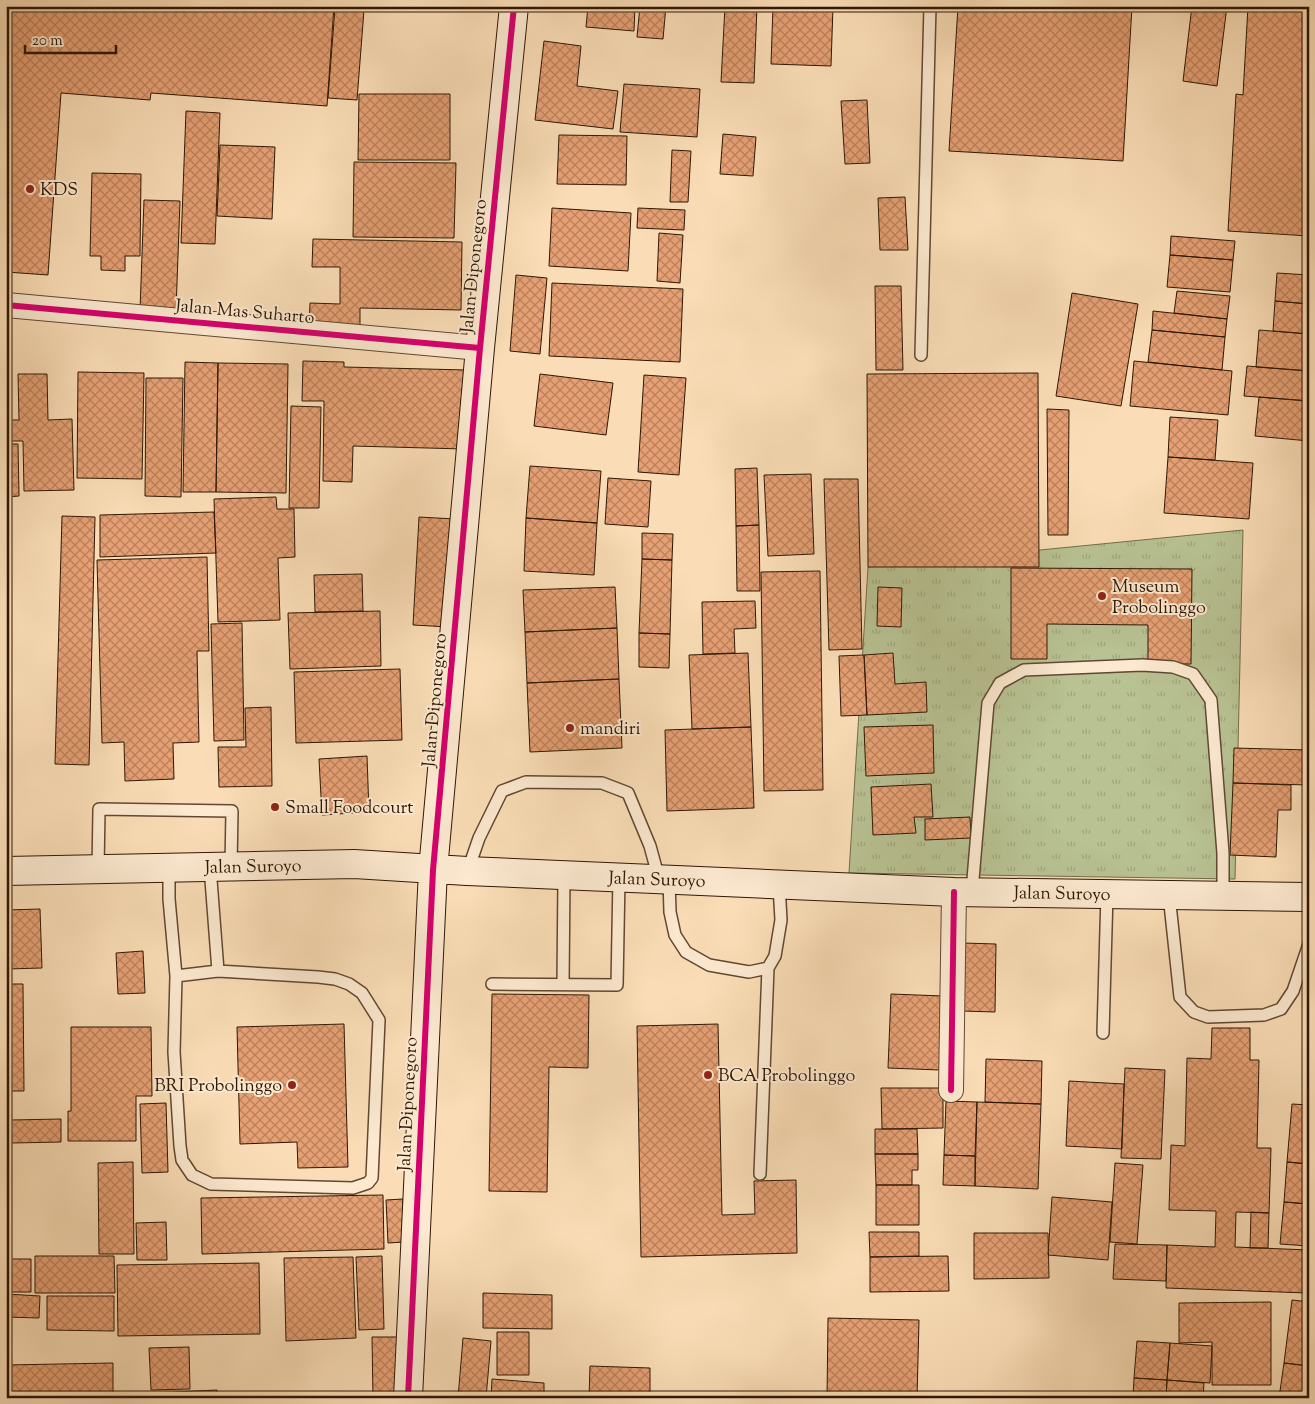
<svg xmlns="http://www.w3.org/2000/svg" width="1315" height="1404" font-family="'Sorts Mill Goudy',serif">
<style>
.park{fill:url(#park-tufts);stroke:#736c4c}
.building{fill:url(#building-cross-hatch);stroke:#2e1704}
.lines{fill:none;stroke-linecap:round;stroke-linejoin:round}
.lane-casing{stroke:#614830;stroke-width:14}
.street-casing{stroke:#614830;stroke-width:26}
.secondary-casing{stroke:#2e1704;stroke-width:30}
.lane{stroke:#fce9d0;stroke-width:11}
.street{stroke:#fce9d0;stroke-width:24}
.secondary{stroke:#fce9d0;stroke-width:28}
.cycleway-casing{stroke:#fce9d0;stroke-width:9}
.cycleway{stroke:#d6006c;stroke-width:6}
.poi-dot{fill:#8f2418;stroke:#fce9d0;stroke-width:2}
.labels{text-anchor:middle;stroke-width:4;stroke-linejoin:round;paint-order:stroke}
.poi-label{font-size:18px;fill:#2e1704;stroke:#fce9d0;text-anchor:start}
.street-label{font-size:18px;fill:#2e1704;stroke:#fce9d0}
</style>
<defs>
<pattern id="park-tufts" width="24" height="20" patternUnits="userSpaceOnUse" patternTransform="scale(1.25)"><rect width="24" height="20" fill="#b8c293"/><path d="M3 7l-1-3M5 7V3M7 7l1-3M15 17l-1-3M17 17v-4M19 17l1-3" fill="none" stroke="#9ea67d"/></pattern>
<pattern id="building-cross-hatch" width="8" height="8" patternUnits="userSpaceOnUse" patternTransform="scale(1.25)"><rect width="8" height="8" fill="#e6a073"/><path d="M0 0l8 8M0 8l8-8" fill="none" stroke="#bb815c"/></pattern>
</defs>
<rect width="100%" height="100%" fill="#faddb6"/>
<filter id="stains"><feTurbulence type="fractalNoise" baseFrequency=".004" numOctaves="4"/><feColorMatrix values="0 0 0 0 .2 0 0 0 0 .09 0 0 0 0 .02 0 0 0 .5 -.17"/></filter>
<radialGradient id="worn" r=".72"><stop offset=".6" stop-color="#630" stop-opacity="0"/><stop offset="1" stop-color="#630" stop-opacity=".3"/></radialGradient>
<path class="park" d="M1243 530 1235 879 849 873 868 567Z"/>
<path class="building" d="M6 6H334L327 106 151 93 150 100 61 93 48 275 6 272Z
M588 6H635L634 31 586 27Z
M640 6H666L663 39 637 37Z
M725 6H757L754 83 721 82Z
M773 6H833L831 66 771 64Z
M958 6H1132L1123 161 949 151Z
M1192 6H1227L1217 86 1183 81Z
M1248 6H1309V236L1228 231 1236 94 1243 95Z
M335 8 364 10 357 100 328 98Z
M544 41 581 46 577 86 618 91 613 129 535 120Z
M624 84 700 89 697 137 620 132Z
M359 94H450V160H358Z
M867 100 870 163 845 164 841 101Z
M186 111 220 113 215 244 181 243Z
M723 134 756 137 753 176 720 174Z
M559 135 627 136 626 185 557 184Z
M220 145 275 147 272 219 217 216Z
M672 150 691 151 688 202H670Z
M354 162 456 163 454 238 353 237Z
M92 173 141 174 140 256H125V271L101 270V256H90Z
M905 197 908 250H880L878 198Z
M144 200 180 201 176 311 140 310Z
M552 208 631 213 628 271 549 266Z
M638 208 685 210 684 230 637 228Z
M659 233 683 235 680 283 657 281Z
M1171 236 1235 241 1233 260 1170 255Z
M313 239 462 242 461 310 360 308V328H309L310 303 340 304V267H312Z
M1170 255 1233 260 1230 292 1167 287Z
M1277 273 1309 275V304L1275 301Z
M516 275 547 278 540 354 510 351Z
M552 283 683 289 680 362 549 356Z
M875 286H901L903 370H876Z
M1177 291 1230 296 1227 319 1174 313Z
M1072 293 1138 304 1121 406 1056 396Z
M1275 301 1309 304V334L1273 331Z
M1153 311 1227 319 1225 337 1152 330Z
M1152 330 1225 337 1222 370 1148 362Z
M1259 330 1309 334V371L1256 367Z
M303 361 344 362V367L466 370 464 449 353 446 352 482 323 481 324 401H302Z
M1134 361 1232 371 1228 415 1130 406Z
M185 362 218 363 216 492H183Z
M218 363 288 364 286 493 216 492Z
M1247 366 1309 371V401L1244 396Z
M78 372 144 373 142 479 77 478Z
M1038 373 1039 567H868L867 374Z
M18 374H47L48 420 72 419 74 490 24 491 23 441H7L6 420H19Z
M540 374 613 383 606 435 534 426Z
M644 375 686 378 679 475 638 472Z
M146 378H183L181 497 145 496Z
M1259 397 1309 401V441L1255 436Z
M291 406 321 407 319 508H289Z
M1047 409 1069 410 1068 535H1048Z
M1170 417 1218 420 1215 460 1168 457Z
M6 444H18L19 496 6 497Z
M1168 457 1253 463 1249 519 1164 513Z
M530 466 601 471 597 523 526 518Z
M757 468 759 525 736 526 735 469Z
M811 474 814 554 768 556 764 475Z
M608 478 651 481 648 527 605 524Z
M824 479H858L862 649 829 650Z
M276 497 277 509H294L295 557 278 558 280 620 218 622 214 499Z
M214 512 216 553 100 557V515Z
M62 516 95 517 89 765 55 764Z
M419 517 455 519 449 627 413 625Z
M526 518 597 523 594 575 524 571Z
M759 525 760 591H737L736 526Z
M642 533 673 534 672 560 642 559Z
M207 557 209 651H197L199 742 173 743 174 779 125 781 124 742 102 743 97 560Z
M642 559 672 560 670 634 639 633Z
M1011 568 1192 569 1191 664H1148V625L1047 624V659H1011Z
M820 571 823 790 764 791 761 572Z
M362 574 363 611 315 612 314 575Z
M615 587 617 628 525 632 523 590Z
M878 587 902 588 901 627 877 626Z
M755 601 756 628 734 629 735 653 703 654 702 602Z
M380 611 381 666 290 669 288 613Z
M242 623 244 740 214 741 211 624Z
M617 628 619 679 527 683 525 632Z
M639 633 670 634 669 668 639 667Z
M748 653 751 727 692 729 689 655Z
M893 653 895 684 926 682 927 712 867 715 864 655Z
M864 655 867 715 841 716 839 656Z
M400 669 402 740 296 743 294 672Z
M619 679 622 748 530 752 527 683Z
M271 707 272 786 219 787 218 747H246L245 708Z
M933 725 934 773 866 776 864 727Z
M751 727 754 808 667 811 665 730Z
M1234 748 1309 750V785L1233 783Z
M367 756 369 812 322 815 319 759Z
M1233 783 1291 785V810H1278L1276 857 1230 855Z
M931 784 933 817H914L916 833 873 835 871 787Z
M970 817 971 838 925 840V819Z
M40 909 42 968 6 969V910Z
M963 943 996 944 995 1012 962 1011Z
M143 951 145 993 118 994 116 953Z
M6 984H23L24 1091H6Z
M492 994 589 995 588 1068 549 1067 547 1192 489 1191Z
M891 994 943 996 940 1070 888 1068Z
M344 1024 348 1167 298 1168 297 1142 240 1144 237 1027Z
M718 1024 722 1215 755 1214 754 1181 796 1180 797 1253 641 1257 637 1026Z
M71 1027H151L152 1096H136V1141H68V1111H71Z
M1212 1028H1250V1060H1259L1257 1148H1271L1269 1213 1236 1212 1235 1247 1309 1250 1308 1293 1166 1288 1167 1245 1215 1247 1216 1211 1169 1210 1171 1145 1185 1146 1187 1058 1211 1059Z
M986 1059 1042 1061 1041 1104 985 1102Z
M1125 1068 1165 1070 1161 1159 1121 1158Z
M1069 1081 1124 1084 1122 1149 1066 1146Z
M881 1088H943V1128L882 1129Z
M946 1101 977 1102 975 1156 944 1155Z
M977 1102 1041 1104 1038 1189 975 1186Z
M166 1103 168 1172 142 1173 140 1104Z
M1292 1104 1309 1105V1164L1287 1162Z
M61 1119V1142L12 1143 11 1120Z
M875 1129H917L918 1154H875Z
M875 1154H918V1170H912V1185H876Z
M944 1155 975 1156V1186L943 1185Z
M133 1162 134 1254H99L98 1163Z
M1287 1162 1309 1164V1204L1284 1202Z
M1115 1163 1143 1165 1137 1244 1110 1242Z
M876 1185H919V1225H876Z
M383 1195 384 1249 202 1254 201 1198Z
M1052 1197 1112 1202 1108 1260 1048 1255Z
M403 1199 404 1242 388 1243 386 1200Z
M1284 1202 1309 1204V1246L1280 1244Z
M1251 1212 1269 1213 1268 1248H1250Z
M166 1222 167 1260H137L136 1223Z
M869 1232H919V1256L870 1257Z
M974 1233H1048L1049 1278 974 1279Z
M1115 1244 1167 1245 1166 1281 1113 1279Z
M35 1256H114L115 1293H35Z
M382 1256 384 1329 359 1330 356 1257Z
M948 1256 949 1291 870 1292V1257Z
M353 1257 356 1338 286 1341 284 1258Z
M6 1259H31V1292H6Z
M259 1263 260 1334 118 1336 117 1265Z
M483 1293 552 1295V1329L483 1328Z
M6 1294 40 1296 39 1318 6 1317Z
M47 1296H114V1331L47 1330Z
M1292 1300 1309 1302V1366L1284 1363Z
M1271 1302V1385H1212V1342L1179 1343V1303Z
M828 1318 919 1320 917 1398H827Z
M497 1332H529V1375H497Z
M372 1337H399L400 1398H373Z
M463 1338 491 1341 486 1398H458Z
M1137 1341 1170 1343 1167 1380 1134 1378Z
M1170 1343 1212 1346 1210 1383 1167 1380Z
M189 1347 190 1389 151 1390 149 1348Z
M113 1363V1398H6V1365Z
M1284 1363 1309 1366V1398H1279Z
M590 1366 650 1368V1398H589Z
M1134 1378 1167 1380 1166 1398H1133Z
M492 1379 544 1383V1398H491Z
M1167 1380 1204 1383 1203 1398H1166Z
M217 1390V1398H155L154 1393Z"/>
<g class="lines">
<g class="lane-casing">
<path id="lane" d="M921 355 930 6
M210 867 218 971
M169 868V899L176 976 174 1052 180 1146 182 1160 192 1175 211 1184 353 1188 368 1183 372 1178 379 1020 362 993 349 984 335 979 318 977 218 971 176 976
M98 869 99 809 232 811 231 866
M468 870 479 838 502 791 526 782 602 783 628 793 650 846 659 879
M669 879 670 912 675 935 686 952 709 965 749 972 768 968 775 956 781 920 779 885
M972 891 988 703 1000 683 1024 670 1142 665 1173 667 1193 674 1211 700 1223 853V896
M1169 895 1180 997 1194 1012 1208 1017 1264 1015 1281 1009 1293 991 1309 944
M492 984 617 985 619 878
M563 984 564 876
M1103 1033 1107 894
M760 1174 768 968"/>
</g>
<g class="street-casing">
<path id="street" d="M6 305 480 348
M951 1090 954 892"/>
</g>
<g class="secondary-casing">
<path id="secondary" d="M6 871 354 864 467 871 954 892 1309 897
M408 1398 433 870 480 348 514 6"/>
</g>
<use href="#lane" class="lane"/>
<use href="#street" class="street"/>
<use href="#secondary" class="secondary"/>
<g class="cycleway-casing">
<path id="cycleway" d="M6 305 480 348
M951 1090 954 892
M408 1398 433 870 480 348 514 6"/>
</g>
<use href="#cycleway" class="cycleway"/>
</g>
<g class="poi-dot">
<circle cx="30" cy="189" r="5"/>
<circle cx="1102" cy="596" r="5"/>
<circle cx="570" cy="728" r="5"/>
<circle cx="275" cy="807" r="5"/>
<circle cx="708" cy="1075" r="5"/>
<circle cx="292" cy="1085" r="5"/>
</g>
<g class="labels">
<g class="poi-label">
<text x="40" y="195">KDS</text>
<text x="1112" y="592">Museum<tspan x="1112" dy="21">Probolinggo</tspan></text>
<text x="580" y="734">mandiri</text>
<text x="285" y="813">Small Foodcourt</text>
<text x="718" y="1081">BCA Probolinggo</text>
<text x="282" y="1091" text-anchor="end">BRI Probolinggo</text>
</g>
<g class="street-label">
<text transform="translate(473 266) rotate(-84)" y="6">Jalan Diponegoro</text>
<text transform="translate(245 311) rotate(5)" y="6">Jalan Mas Suharto</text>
<text transform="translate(434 700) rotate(-85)" y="6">Jalan Diponegoro</text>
<text transform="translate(253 866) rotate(-1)" y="6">Jalan Suroyo</text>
<text transform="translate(657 879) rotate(2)" y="6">Jalan Suroyo</text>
<text transform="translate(1062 893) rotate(1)" y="6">Jalan Suroyo</text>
<text transform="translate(407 1104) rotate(-87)" y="6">Jalan Diponegoro</text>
</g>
</g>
<rect width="1315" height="1404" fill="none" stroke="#faddb6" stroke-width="25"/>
<rect x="8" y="8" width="1300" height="1389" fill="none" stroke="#2e1704" stroke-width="2.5"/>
<rect x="12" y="12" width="1290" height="1379" fill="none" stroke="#2e1704"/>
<path d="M25 45v8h91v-8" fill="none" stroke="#2e1704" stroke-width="2.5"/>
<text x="32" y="45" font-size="15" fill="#2e1704" stroke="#fce9d0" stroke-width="4" paint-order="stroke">20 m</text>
<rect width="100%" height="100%" filter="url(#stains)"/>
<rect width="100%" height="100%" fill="url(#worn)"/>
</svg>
